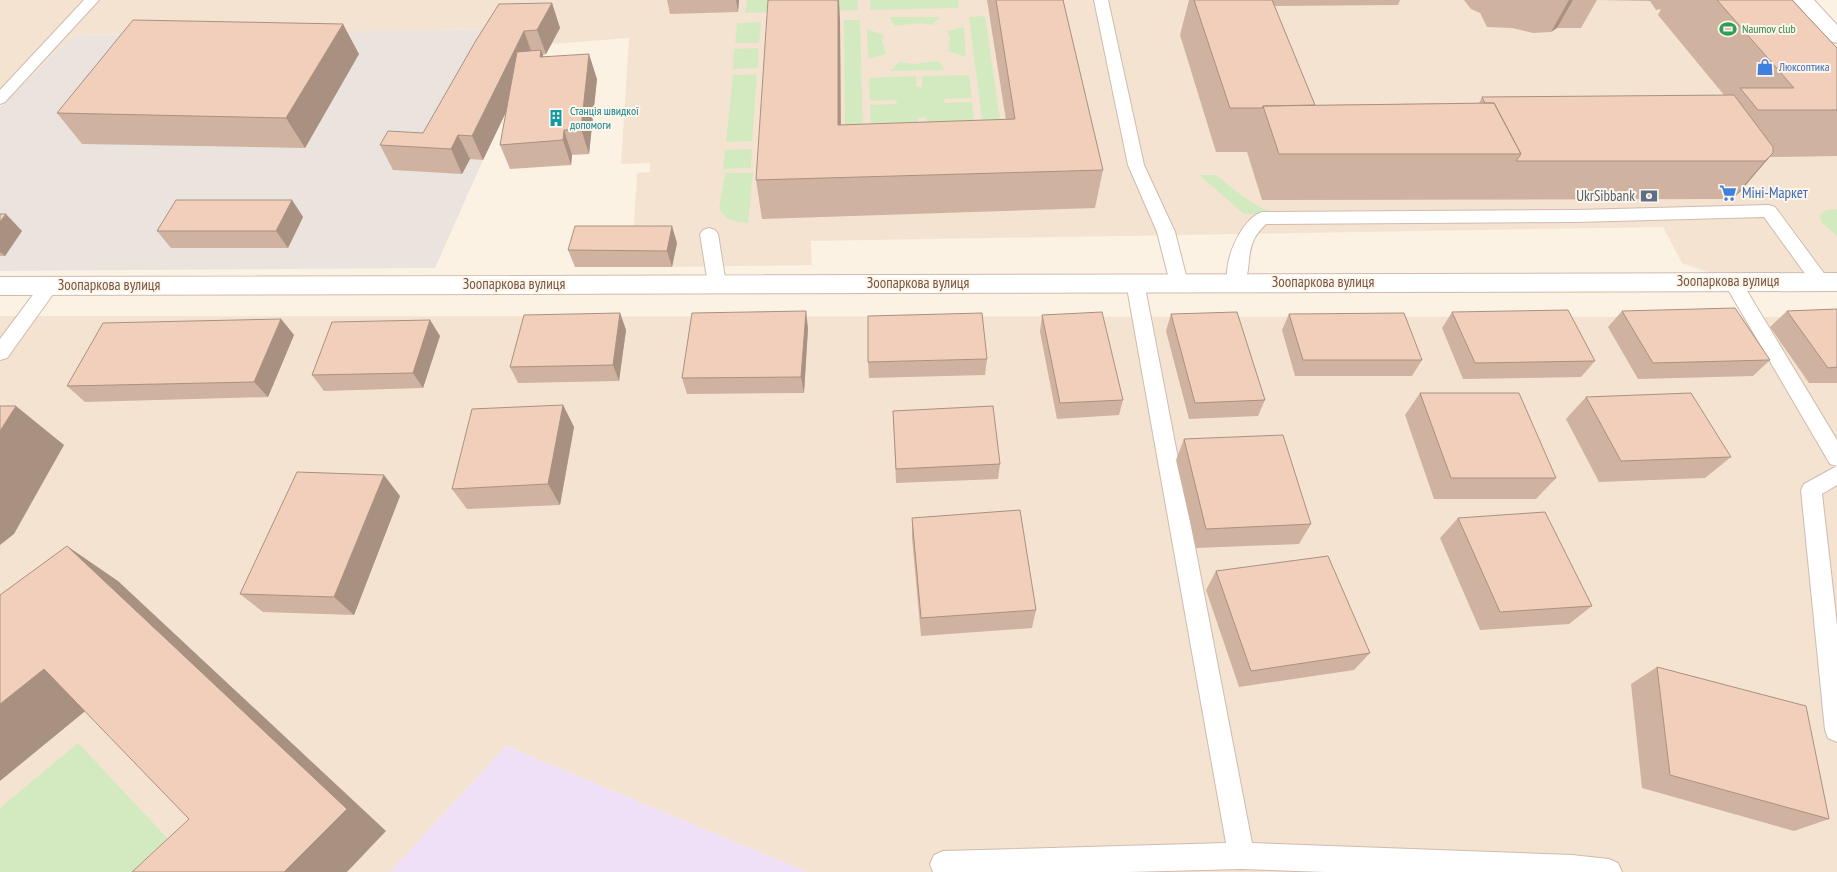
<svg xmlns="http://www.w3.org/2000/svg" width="1837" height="872" font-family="'PT Sans Narrow',sans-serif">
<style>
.residential{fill:#f4e3d1}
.industrial{fill:#ebe4de}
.education{fill:#efe0f8}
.green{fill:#d3eac1}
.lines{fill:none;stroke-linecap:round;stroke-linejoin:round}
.service-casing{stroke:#d0bbad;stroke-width:2}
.minor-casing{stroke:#d0bbad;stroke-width:2}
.tertiary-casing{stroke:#d0bbad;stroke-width:2}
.service{fill:#fff;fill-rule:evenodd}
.minor{fill:#fff;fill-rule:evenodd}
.tertiary{fill:#fff;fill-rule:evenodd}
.wall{fill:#d0b2a0}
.shaded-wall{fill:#a99182}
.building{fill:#f2cfba;stroke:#a99182}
.labels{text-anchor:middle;stroke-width:4;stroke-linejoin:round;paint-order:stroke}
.far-leisure-label{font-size:12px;fill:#27864d;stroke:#fff6e9;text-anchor:start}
.far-shop-label{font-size:12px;fill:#366cbe;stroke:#fff6e9;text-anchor:start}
.far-culture-label{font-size:12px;fill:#0d838f;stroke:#fff6e9;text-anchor:start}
.shop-label{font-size:15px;fill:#366cbe;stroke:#fff6e9;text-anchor:start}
.service-label{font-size:15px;fill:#4e5e75;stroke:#fff6e9;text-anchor:end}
.street-label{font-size:15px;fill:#745749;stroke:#fff6e9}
</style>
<rect width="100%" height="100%" fill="#fcf2e3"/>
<path class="residential" d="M0 0H1787L1837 55V275L1732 281 1682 263 1663 227 811 241 812 265 672 267 677 243H659L656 225 634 226 637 173 650 172V163L621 164 629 38 551 44 560 28 73 35 0 106Z
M0 316 1837 317V872H807L506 746 390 872H0Z"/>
<path class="industrial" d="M560 28 546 54 533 56 483 160 435 268 0 271V107L73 35Z"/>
<path class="education" d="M506 746 807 872H390Z"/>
<path class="green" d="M747 0H858V10L745 13Z
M870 0H958L959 8 870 10Z
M985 16 1001 126 983 127 969 17Z
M889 17H940L932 25 920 23 895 26Z
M844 20H860L863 130 845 131Z
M761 22 759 43H735L737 23Z
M964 27 966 57 948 51 950 38 947 31Z
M867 29 884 35 882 41 886 54 868 59Z
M758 48V68L733 69 734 49Z
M939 61 945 70 890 71 899 62 913 64Z
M757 74 752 141 726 142 733 75Z
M969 75 972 98 945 99 944 103 972 102 975 127 927 129 926 117 918 118 919 129 871 131 870 105 897 104 896 100 870 101 869 78 916 76 917 87H922V76Z
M752 149 751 168 723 169 725 150Z
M725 173H753L748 223C735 222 726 221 719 209Z
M1199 175H1216C1236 191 1255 208 1280 215L1244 214Z
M1837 209V236L1821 222 1820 215 1826 210Z
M78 743 187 859 173 872H0V808Z"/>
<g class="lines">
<g class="service-casing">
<path id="service" d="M84 0H99L5 102 0 104V90Z
M1094 0H1108L1144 165 1175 232 1188 283 1185 288 1179 290 1173 288 1170 283 1157 232 1128 165Z
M1769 205 1775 207 1826 276 1829 281 1826 286 1820 288 1814 286 1764 217 1576 222 1266 224C1241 247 1255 265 1242 287L1236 289 1230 287C1219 268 1241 218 1262 212L1576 210Z
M709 228 715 230 718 234 726 284 723 289 717 291 711 289 708 284 700 234 703 230Z
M1732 274 1738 276 1837 440V485L1822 494 1837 625V742L1828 738 1825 730 1801 490 1804 484 1837 466 1830 464 1723 281 1726 276Z
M1135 275 1141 277 1144 282 1252 843 1572 855 1609 859 1618 863 1622 872H1325L1241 869 1128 872H933L930 864 934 855 943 851 1226 843 1126 282 1129 277Z
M50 278 56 280 59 285 56 290 7 358 0 360V339L44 280Z"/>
</g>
<g class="minor-casing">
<path id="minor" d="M1837 273V291L0 295V277Z"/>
</g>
<g class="tertiary-casing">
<path id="tertiary" d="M1793 0H1814L1837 25V43L1830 41Z"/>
</g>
<use href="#service" class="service"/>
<use href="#minor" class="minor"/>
<use href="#tertiary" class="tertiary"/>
</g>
<path class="wall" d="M667 0H739L738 12 670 14Z
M987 0H1063L1103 170 1095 208 762 219 756 180 840 20 841 125 1006 120Z
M1189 0H1400L1398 5 1274 6 1315 105 1479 103 1482 97 1724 95 1658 15 1661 9 1656 10 1650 1 1597 0 1581 28H1557L1551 32 1533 33 1512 28 1487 27 1480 13 1471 9 1464 0H1792L1837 48V156L1770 157 1732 199 1262 200 1247 152H1216L1180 35Z
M552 3 560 28 546 54 543 55V57L597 79 589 154 572 155 571 165 510 169 500 145 506 112 483 160 470 159 462 174 393 170 380 145 423 133Z
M359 54 305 148 82 144 57 113Z
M292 200 303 217 288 248H171L157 231Z
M0 214 22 231 5 256H0Z
M677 243 672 267H575L568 250Z
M1837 309V383H1809L1770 327 1787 311Z
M1622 311 1770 360 1753 376 1638 379 1608 327Z
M1452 312 1595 361 1581 377 1463 379 1442 328Z
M620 313 626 330 619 381 518 383 510 367Z
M1171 314 1265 400 1258 416 1189 419 1166 331Z
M1289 314 1422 360 1412 376H1295L1282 330Z
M1042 315 1123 400 1119 415 1057 419 1040 332Z
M281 319 294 335 268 397 85 402 67 386Z
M430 320 440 336 423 388 324 391 312 375Z
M808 328 804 393 687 394 682 378Z
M987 359 985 375 869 378 868 362Z
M1420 393 1556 478 1536 499H1434L1405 415Z
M1586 397 1731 457 1705 478 1599 482 1566 419Z
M563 405 574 427 560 505 467 509 452 489Z
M893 411 1000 464 998 479 896 483Z
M1184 439 1311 524 1299 544 1196 548 1176 460Z
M400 496 354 615 263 612 240 594Z
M912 518 1036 610 1032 628 921 636 912 538Z
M1458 518 1592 606 1569 624 1480 630 1440 538Z
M1216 571 1370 653 1354 670 1239 687 1206 590Z
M1657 667 1829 819 1794 831 1642 788 1631 684Z"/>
<path class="shaded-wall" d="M736 0H739L738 12Z
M838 0H839L840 20 841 163 838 125Z
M1569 0H1573L1557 28 1551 32Z
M552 3 560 28 546 54 537 30Z
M343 24 359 54 305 148 286 118Z
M524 31 533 56 483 160 472 136Z
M541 50 550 75 540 57Z
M589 54 597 79 589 154 581 129Z
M564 130 572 155 571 165 563 140Z
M458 135 470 159 462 174 451 149Z
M1773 153 1740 192 1732 199 1765 161Z
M292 200 303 217 288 248 276 231Z
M6 214 22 231 5 256 0 252V222Z
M672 226 677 243 672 267 667 251Z
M806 311 808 328 804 393 801 377Z
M620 313 626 330 619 381 613 365Z
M281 319 294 335 268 397 254 382Z
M430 320 440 336 423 388 413 373Z
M563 405 574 427 560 505 548 484Z
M16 406 64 445 14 534 0 545V431Z
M384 475 400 496 354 615 334 597Z
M67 546 118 581 386 831 347 872H284Z
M44 669 100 699 0 781V704Z"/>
<path class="building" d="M768 0H838V125L1015 119 996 0H1063L1103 170 756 180Z
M1194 0H1272L1315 105 1263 106 1262 108H1230Z
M1717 0H1792L1837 48V110H1758L1740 88H1794Z
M552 3 537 30 524 31 472 136 458 135 451 149 380 145 388 131 423 133 475 42 499 4Z
M133 20 343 24 286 118 57 113Z
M541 50 540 57 589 54 581 129 564 130 563 140 500 145 517 52Z
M1734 95 1773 147V153L1765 161H1516L1521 154 1494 103H1485L1482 97Z
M1494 103 1521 154H1279L1263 106Z
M176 200H292L276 231H157Z
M0 214H6L0 222Z
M575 226H672L667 251 568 250Z
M1735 308 1770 360 1653 363 1622 311Z
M1837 309V367L1828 368 1787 311Z
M1568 310 1595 361 1475 363 1452 312Z
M806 311 801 377 682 378 692 313Z
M1102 312 1123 400 1060 403 1042 315Z
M1237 312 1265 400 1195 403 1171 314Z
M620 313 613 365 510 367 524 315Z
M982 313 987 359 868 362V316Z
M1404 313 1422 360H1303L1289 314Z
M281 319 254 382 67 386 103 323Z
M430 320 413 373 312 375 332 322Z
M1420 393H1519L1556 478H1451Z
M1691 393 1731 457 1621 461 1586 397Z
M563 405 548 484 452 489 472 409Z
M0 406H16L0 431Z
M993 406 1000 464 896 469 893 411Z
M1283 435 1311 524 1206 529 1184 439Z
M297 472 384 475 334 597 240 594Z
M1020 510 1036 610 921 618 912 518Z
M1545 512 1592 606 1500 612 1458 518Z
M67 546 347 809 284 872H132L189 819 44 669 0 704V595Z
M1328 556 1370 653 1251 671 1216 571Z
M1657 667 1806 706 1829 819 1670 775Z"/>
<defs>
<g id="stadium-bare" transform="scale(1.35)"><path d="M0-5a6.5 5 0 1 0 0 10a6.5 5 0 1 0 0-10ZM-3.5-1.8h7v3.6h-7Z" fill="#2e9e5b" stroke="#fff6e9" stroke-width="2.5" paint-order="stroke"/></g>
<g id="shop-bare" transform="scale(1.35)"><path d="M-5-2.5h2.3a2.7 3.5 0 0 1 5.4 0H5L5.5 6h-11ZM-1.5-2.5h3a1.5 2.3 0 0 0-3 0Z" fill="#3f7fe0" stroke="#fff6e9" stroke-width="2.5" paint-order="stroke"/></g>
<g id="building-bare" transform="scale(1.35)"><path d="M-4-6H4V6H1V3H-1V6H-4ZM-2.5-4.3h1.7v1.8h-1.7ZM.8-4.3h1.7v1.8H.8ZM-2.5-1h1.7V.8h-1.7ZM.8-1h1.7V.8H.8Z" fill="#0f9aa8" stroke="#fff6e9" stroke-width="2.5" paint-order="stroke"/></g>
<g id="supermarket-bare" transform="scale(1.35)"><path d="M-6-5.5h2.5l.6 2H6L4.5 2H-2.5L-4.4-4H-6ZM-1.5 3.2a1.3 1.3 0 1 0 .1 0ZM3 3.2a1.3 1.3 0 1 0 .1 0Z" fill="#3f7fe0" stroke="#fff6e9" stroke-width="2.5" paint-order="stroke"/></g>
<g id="bank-bare" transform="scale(1.35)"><path d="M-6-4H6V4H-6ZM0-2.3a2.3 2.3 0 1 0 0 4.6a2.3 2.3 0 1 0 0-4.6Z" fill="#5c6f8a" stroke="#fff6e9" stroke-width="2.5" paint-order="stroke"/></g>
</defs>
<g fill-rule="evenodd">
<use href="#stadium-bare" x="1728" y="29"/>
<use href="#shop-bare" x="1765" y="67"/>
<use href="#building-bare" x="556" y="118"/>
<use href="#supermarket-bare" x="1728" y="193"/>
<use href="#bank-bare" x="1649" y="196"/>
</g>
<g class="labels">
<g class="far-leisure-label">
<text x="1742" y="33">Naumov club</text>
</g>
<g class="far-shop-label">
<text x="1779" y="71">Люксоптика</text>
</g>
<g class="far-culture-label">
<text x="570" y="115">Станція швидкої<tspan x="570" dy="14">допомоги</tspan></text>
</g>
<g class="shop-label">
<text x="1742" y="198">Міні-Маркет</text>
</g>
<g class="service-label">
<text x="1635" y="201">UkrSibbank</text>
</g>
<g class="street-label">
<text x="1728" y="286">Зоопаркова вулиця</text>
<text x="1323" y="287">Зоопаркова вулиця</text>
<text x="918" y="288">Зоопаркова вулиця</text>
<text x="514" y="289">Зоопаркова вулиця</text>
<text x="109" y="290">Зоопаркова вулиця</text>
</g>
</g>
</svg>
